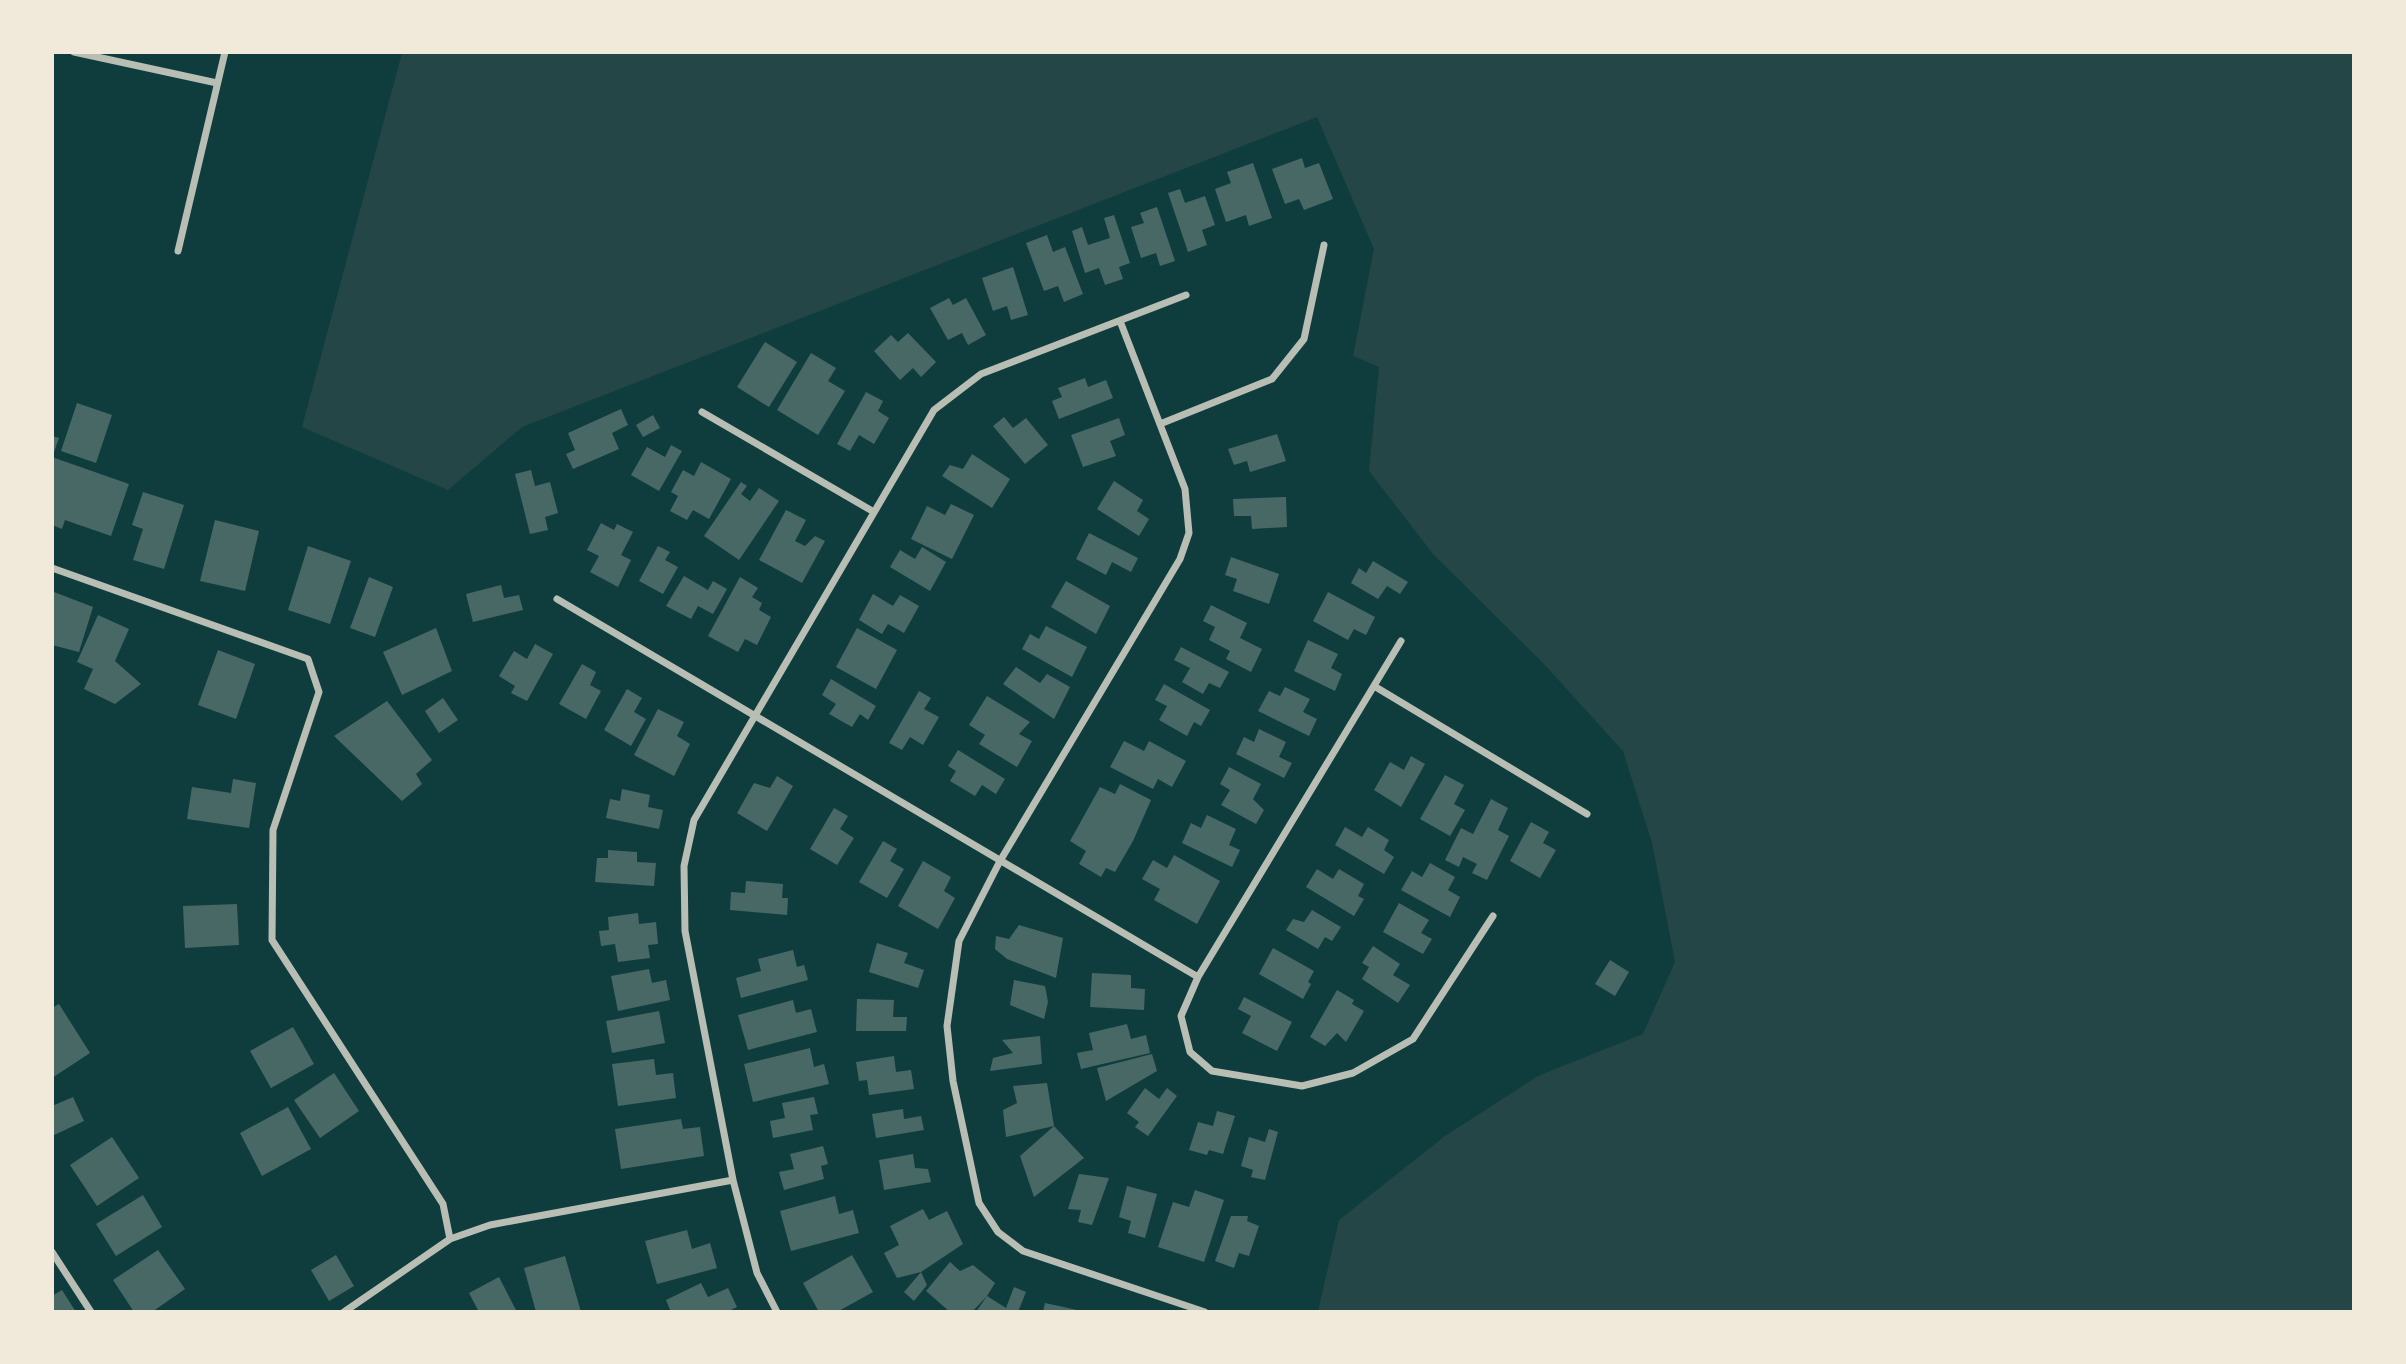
<svg xmlns="http://www.w3.org/2000/svg" width="2406" height="1364" font-family="'Alegreya Sans',sans-serif">
<style>
.green{fill:#244646}
.building{fill:#486865}
.lines{fill:none;stroke-linecap:round;stroke-linejoin:round}
.minor{stroke:#b8beb3;stroke-width:7}
</style>
<rect width="100%" height="100%" fill="#0f3d3e"/>
<path class="green" d="M402 53H2353V1311H1318L1339 1220 1445 1136 1538 1076 1643 1034 1675 962 1652 843 1623 751 1543 663 1433 554 1369 471 1379 367 1353 356 1374 249 1317 117 522 427 448 490 302 427Z"/>
<path class="building" d="M1302 158 1305 168 1319 163 1333 199 1304 210 1299 199 1285 204 1272 169Z
M1253 163 1272 218 1249 226 1246 215 1226 222 1215 189 1231 183 1227 172Z
M1180 189 1185 203 1205 196 1215 225 1202 230 1207 245 1188 252 1168 193Z
M1157 207 1175 261 1160 266 1156 253 1141 258 1131 227 1144 223 1140 213Z
M1114 215 1130 263 1119 267 1123 279 1105 285 1099 268 1085 273 1072 231 1082 227 1088 245 1110 238 1104 218Z
M1047 235 1053 252 1065 247 1083 294 1064 302 1058 286 1044 291 1026 243Z
M1013 267 1028 315 1011 320 1007 306 993 311 982 278Z
M949 298 953 305 966 298 986 335 968 345 962 333 948 340 930 308Z
M908 333 936 362 921 377 913 368 900 380 874 351 891 335 898 342Z
M765 342 797 362 769 407 737 387Z
M811 353 836 368 828 381 845 391 818 435 777 410Z
M1085 378 1088 387 1106 380 1113 398 1059 419 1052 401 1062 397 1058 388Z
M866 392 883 401 878 411 889 418 874 444 859 435 850 451 837 444Z
M77 403 112 415 96 463 61 451Z
M621 409 628 425 612 433 619 449 573 469 566 454 575 450 568 433Z
M653 415 660 428 643 437 636 425Z
M1004 417 1013 428 1026 418 1048 445 1025 464 993 426Z
M1119 418 1125 435 1110 441 1116 456 1083 467 1071 435Z
M1277 434 1286 461 1250 472 1247 461 1234 465 1228 449Z
M52 436 59 438 53 455H52Z
M671 445 682 451 659 491 631 475 647 447 665 457Z
M972 454 1010 479 992 508 942 476 950 465 963 469Z
M52 457 129 484 111 536 65 520 62 529 52 525Z
M701 462 731 479 709 519 693 510 687 520 670 511 678 496 671 492 683 470 694 476Z
M531 470 535 486 550 482 558 513 545 517 548 530 530 534 515 474Z
M1114 481 1143 500 1137 511 1149 519 1139 536 1097 509Z
M741 482 747 486 741 494 750 501 759 488 779 501 739 560 704 536Z
M143 492 184 505 164 569 133 560 143 529 132 525Z
M1286 497 1287 527 1252 529 1251 516H1234L1233 499Z
M951 504 974 515 952 559 911 539 927 506 945 515Z
M786 510 806 520 795 541 805 546 815 536 825 541 802 583 759 560Z
M215 520 259 531 245 591 200 581Z
M601 523 614 530 617 524 633 532 621 555 631 560 618 587 590 572 599 556 587 550Z
M1089 533 1138 558 1131 572 1112 562 1106 575 1076 559Z
M308 546 351 561 330 624 288 610Z
M658 546 670 552 665 560 678 567 663 594 639 581Z
M922 547 946 562 930 591 890 567 900 550 915 559Z
M1231 557 1279 574 1269 604 1233 591 1237 579 1225 575Z
M1373 561 1408 582 1400 594 1387 586 1378 599 1351 583 1359 568 1366 573Z
M684 576 708 590 713 581 727 589 713 614 698 606 691 619 666 606Z
M369 577 393 587 375 637 350 628Z
M740 577 758 588 752 597 762 603 759 610 771 617 757 645 745 639 738 652 708 636Z
M1066 581 1110 606 1096 634 1051 607Z
M501 585 504 598 519 595 523 610 473 622 466 594Z
M54 592 93 607 79 652 52 645Z
M1328 592 1375 617 1366 635 1354 629 1348 640 1313 621Z
M873 594 893 606 900 595 919 606 904 633 888 624 882 634 859 620Z
M1211 605 1247 623 1240 638 1262 649 1251 672 1226 659 1230 651 1209 640 1215 627 1203 621Z
M98 615 129 629 115 661 141 684 115 704 84 689 93 669 77 662Z
M1046 626 1087 647 1072 677 1022 649 1030 634 1039 639Z
M436 628 452 671 402 695 383 652Z
M857 628 897 650 876 689 836 667Z
M1308 640 1338 654 1331 668 1342 674 1335 691 1294 671Z
M535 644 553 654 527 701 511 693 515 686 499 676 514 651 527 659Z
M1181 647 1229 672 1220 688 1209 683 1203 694 1182 682 1190 668 1174 660Z
M218 650 255 664 236 719 198 705Z
M582 664 596 672 590 685 601 691 586 719 559 704Z
M1016 667 1040 683 1047 674 1070 687 1054 719 1003 684Z
M831 679 876 706 868 720 860 714 852 727 829 714 836 704 822 695Z
M1164 684 1210 710 1201 726 1194 722 1187 736 1159 720 1167 706 1155 700Z
M1285 687 1310 699 1303 712 1317 719 1309 736 1258 711 1269 691 1280 696Z
M627 689 642 698 634 712 646 719 631 746 604 730Z
M919 691 931 698 924 709 939 717 923 745 910 737 902 750 889 743Z
M987 696 1030 722 1019 734 1032 741 1017 767 979 744 985 735 969 725Z
M443 698 458 720 439 733 425 711Z
M387 701 432 760 416 774 422 784 402 801 334 736Z
M658 709 684 722 677 736 690 744 674 776 634 755Z
M1259 729 1286 742 1279 757 1292 763 1284 778 1236 754 1244 737 1254 742Z
M1124 741 1144 751 1149 741 1186 761 1172 787 1158 779 1153 789 1110 767Z
M958 750 1005 779 996 794 982 785 975 796 950 781 956 771 948 766Z
M1411 756 1425 764 1401 807 1374 790 1390 762 1404 770Z
M1229 767 1261 784 1253 799 1264 810 1256 824 1221 805 1230 790 1220 784Z
M1445 775 1464 785 1454 804 1465 810 1450 836 1420 819Z
M777 776 793 786 767 831 737 813 754 783 770 788Z
M233 779 256 783 249 828 187 819 192 787 231 793Z
M1120 784 1151 800 1133 841 1115 872 1106 868 1101 877 1079 864 1086 851 1070 841 1100 787 1115 794Z
M622 789 650 795 648 807 663 810 659 829 606 818 610 799 620 801Z
M1491 799 1508 808 1498 830 1509 836 1487 880 1472 873 1477 864 1463 857 1459 867 1445 860 1461 828 1473 834Z
M834 808 848 816 840 829 854 838 837 865 810 849Z
M1207 815 1236 829 1229 845 1240 850 1232 867 1182 843 1191 823 1201 828Z
M1531 822 1549 832 1543 843 1556 850 1540 878 1510 861Z
M1345 827 1362 837 1368 827 1389 840 1384 850 1394 857 1384 874 1335 845Z
M883 841 897 849 890 861 904 869 887 898 859 882Z
M608 850 637 852V862L656 863 654 886 595 882 597 858H608Z
M1174 855 1220 881 1197 924 1154 900 1160 889 1142 879 1153 860 1167 868Z
M923 861 951 877 944 891 955 898 938 929 898 906Z
M1430 863 1455 877 1448 890 1460 897 1450 917 1401 890 1412 871 1422 877Z
M1317 869 1333 879 1339 869 1364 884 1358 896 1364 899 1354 916 1306 887Z
M746 881 783 884 782 898H788L787 915 730 910 731 892 745 893Z
M1399 903 1429 920 1421 933 1432 939 1423 954 1383 932Z
M237 904 239 945 185 948 183 906Z
M1312 910 1341 927 1332 941 1325 937 1318 949 1286 930 1293 919 1304 922Z
M638 913 639 924 656 922 658 944 648 945 650 958 618 962 615 944 601 946 599 931 609 930 608 917Z
M1019 925 1063 938 1056 978 1007 959 995 949 996 936 1009 939Z
M877 943 908 953 904 963 924 970 918 988 869 972Z
M1373 946 1400 964 1393 975 1410 985 1398 1003 1362 979 1369 967 1362 963Z
M1273 948 1314 971 1308 982 1311 984 1303 999 1259 974Z
M793 950 797 967 804 965 808 980 741 998 736 978 761 971 758 959Z
M1610 960 1629 972 1615 996 1595 984Z
M649 969 652 983 666 980 670 1000 618 1011 611 976Z
M1092 973 1131 975V988L1145 989 1144 1010 1090 1007Z
M1014 980 1045 986 1048 1002 1044 1019 1010 1005Z
M1337 990 1354 1000 1352 1004 1364 1011 1346 1042 1337 1033 1325 1046 1310 1037Z
M1244 997 1292 1022 1277 1051 1242 1033 1251 1016 1238 1009Z
M857 999 894 1000 893 1017H907L906 1031H856Z
M793 1000 796 1013 811 1009 817 1032 748 1050 738 1015Z
M59 1004 90 1053 52 1078V1008Z
M659 1011 665 1043 612 1053 606 1021Z
M1127 1024 1131 1039 1146 1035 1150 1053 1081 1069 1077 1053 1093 1050 1089 1033Z
M293 1027 314 1064 271 1088 250 1051Z
M1040 1036 1042 1064 990 1071 993 1058 1013 1053 1002 1040Z
M810 1048 814 1067 824 1064 829 1084 753 1102 744 1064Z
M1152 1054 1157 1071 1106 1101 1097 1068Z
M894 1056 896 1072 911 1070 914 1089 869 1095 867 1080 859 1081 856 1062Z
M654 1059 656 1075 673 1073 676 1098 618 1106 612 1064Z
M334 1073 359 1111 320 1138 294 1100Z
M1047 1083 1054 1126 1084 1158 1034 1197 1020 1156 1054 1126 1006 1137 1003 1110 1017 1103 1013 1086Z
M1145 1088 1159 1099 1167 1088 1177 1096 1148 1136 1135 1127 1139 1122 1127 1113Z
M73 1097 84 1121 52 1136V1106Z
M814 1097 818 1114 810 1115 813 1130 773 1138 770 1121 785 1118 782 1103Z
M288 1107 311 1149 262 1176 240 1133Z
M903 1109 904 1119 921 1116 924 1130 876 1138 872 1114Z
M1217 1111 1235 1116 1223 1154 1209 1150 1207 1155 1189 1150 1198 1122 1213 1126Z
M681 1119 683 1129 700 1127 704 1156 621 1169 615 1129Z
M1269 1129 1278 1132 1265 1180 1251 1177 1253 1170 1241 1166 1249 1137 1265 1142Z
M112 1137 139 1178 97 1206 70 1165Z
M823 1146 828 1164 821 1166 824 1179 784 1190 779 1172 794 1169 790 1154Z
M913 1154 915 1168 928 1169 931 1182 884 1190 879 1160Z
M1079 1174 1109 1178 1092 1225 1078 1222 1081 1210 1068 1209Z
M1127 1186 1157 1194 1145 1238 1128 1233 1131 1221 1119 1217Z
M1195 1190 1224 1200 1204 1262 1158 1247 1173 1202 1189 1207Z
M143 1195 162 1227 116 1256 96 1224Z
M835 1196 839 1214 853 1210 859 1233 791 1251 780 1211Z
M923 1209 929 1220 947 1211 963 1244 921 1272 927 1285 914 1301 904 1292 921 1272 897 1278 884 1253 899 1245 890 1226Z
M1231 1216H1248L1247 1221 1259 1226 1249 1256 1239 1253 1234 1268 1215 1261Z
M687 1230 692 1249 710 1243 717 1268 657 1284 645 1241Z
M158 1250 185 1289 152 1312H134L113 1280Z
M336 1255 354 1286 329 1301 311 1270Z
M852 1255 873 1292 837 1312H819L803 1283Z
M565 1256 581 1312H536L524 1268Z
M950 1262 960 1271 973 1265 995 1283 987 1296 1006 1308 1014 1287 1026 1292 1018 1312H976L987 1296 972 1312H950L926 1291Z
M499 1277 517 1312H479L469 1293Z
M701 1283 708 1297 728 1288 737 1307 727 1312H671L666 1300Z
M62 1290 76 1312H52V1296Z
M1045 1303 1077 1310V1312H1043Z"/>
<g class="lines">
<path class="minor" d="M74 52 217 83
M178 251 225 52
M1120 321 1185 489 1189 533 1180 559 1000 861 959 941 947 1026 953 1081 979 1203 998 1232 1023 1251 1205 1312
M702 412 874 512
M1160 424 1272 379 1304 339 1324 245
M52 568 308 659 319 692 273 830 272 940 443 1204 450 1239 344 1312
M557 599 1198 977
M1401 641 1198 977 1181 1016 1190 1052 1212 1071 1302 1086 1353 1073 1413 1039 1493 916
M1374 686 1587 814
M450 1239 490 1225 733 1180
M52 1252 91 1312
M777 1312 757 1273 733 1180 685 931 684 866 694 820 934 410 981 374 1186 295"/>
</g>
<rect width="2406" height="1364" fill="none" stroke="#f1e9da" stroke-width="108"/>
</svg>
